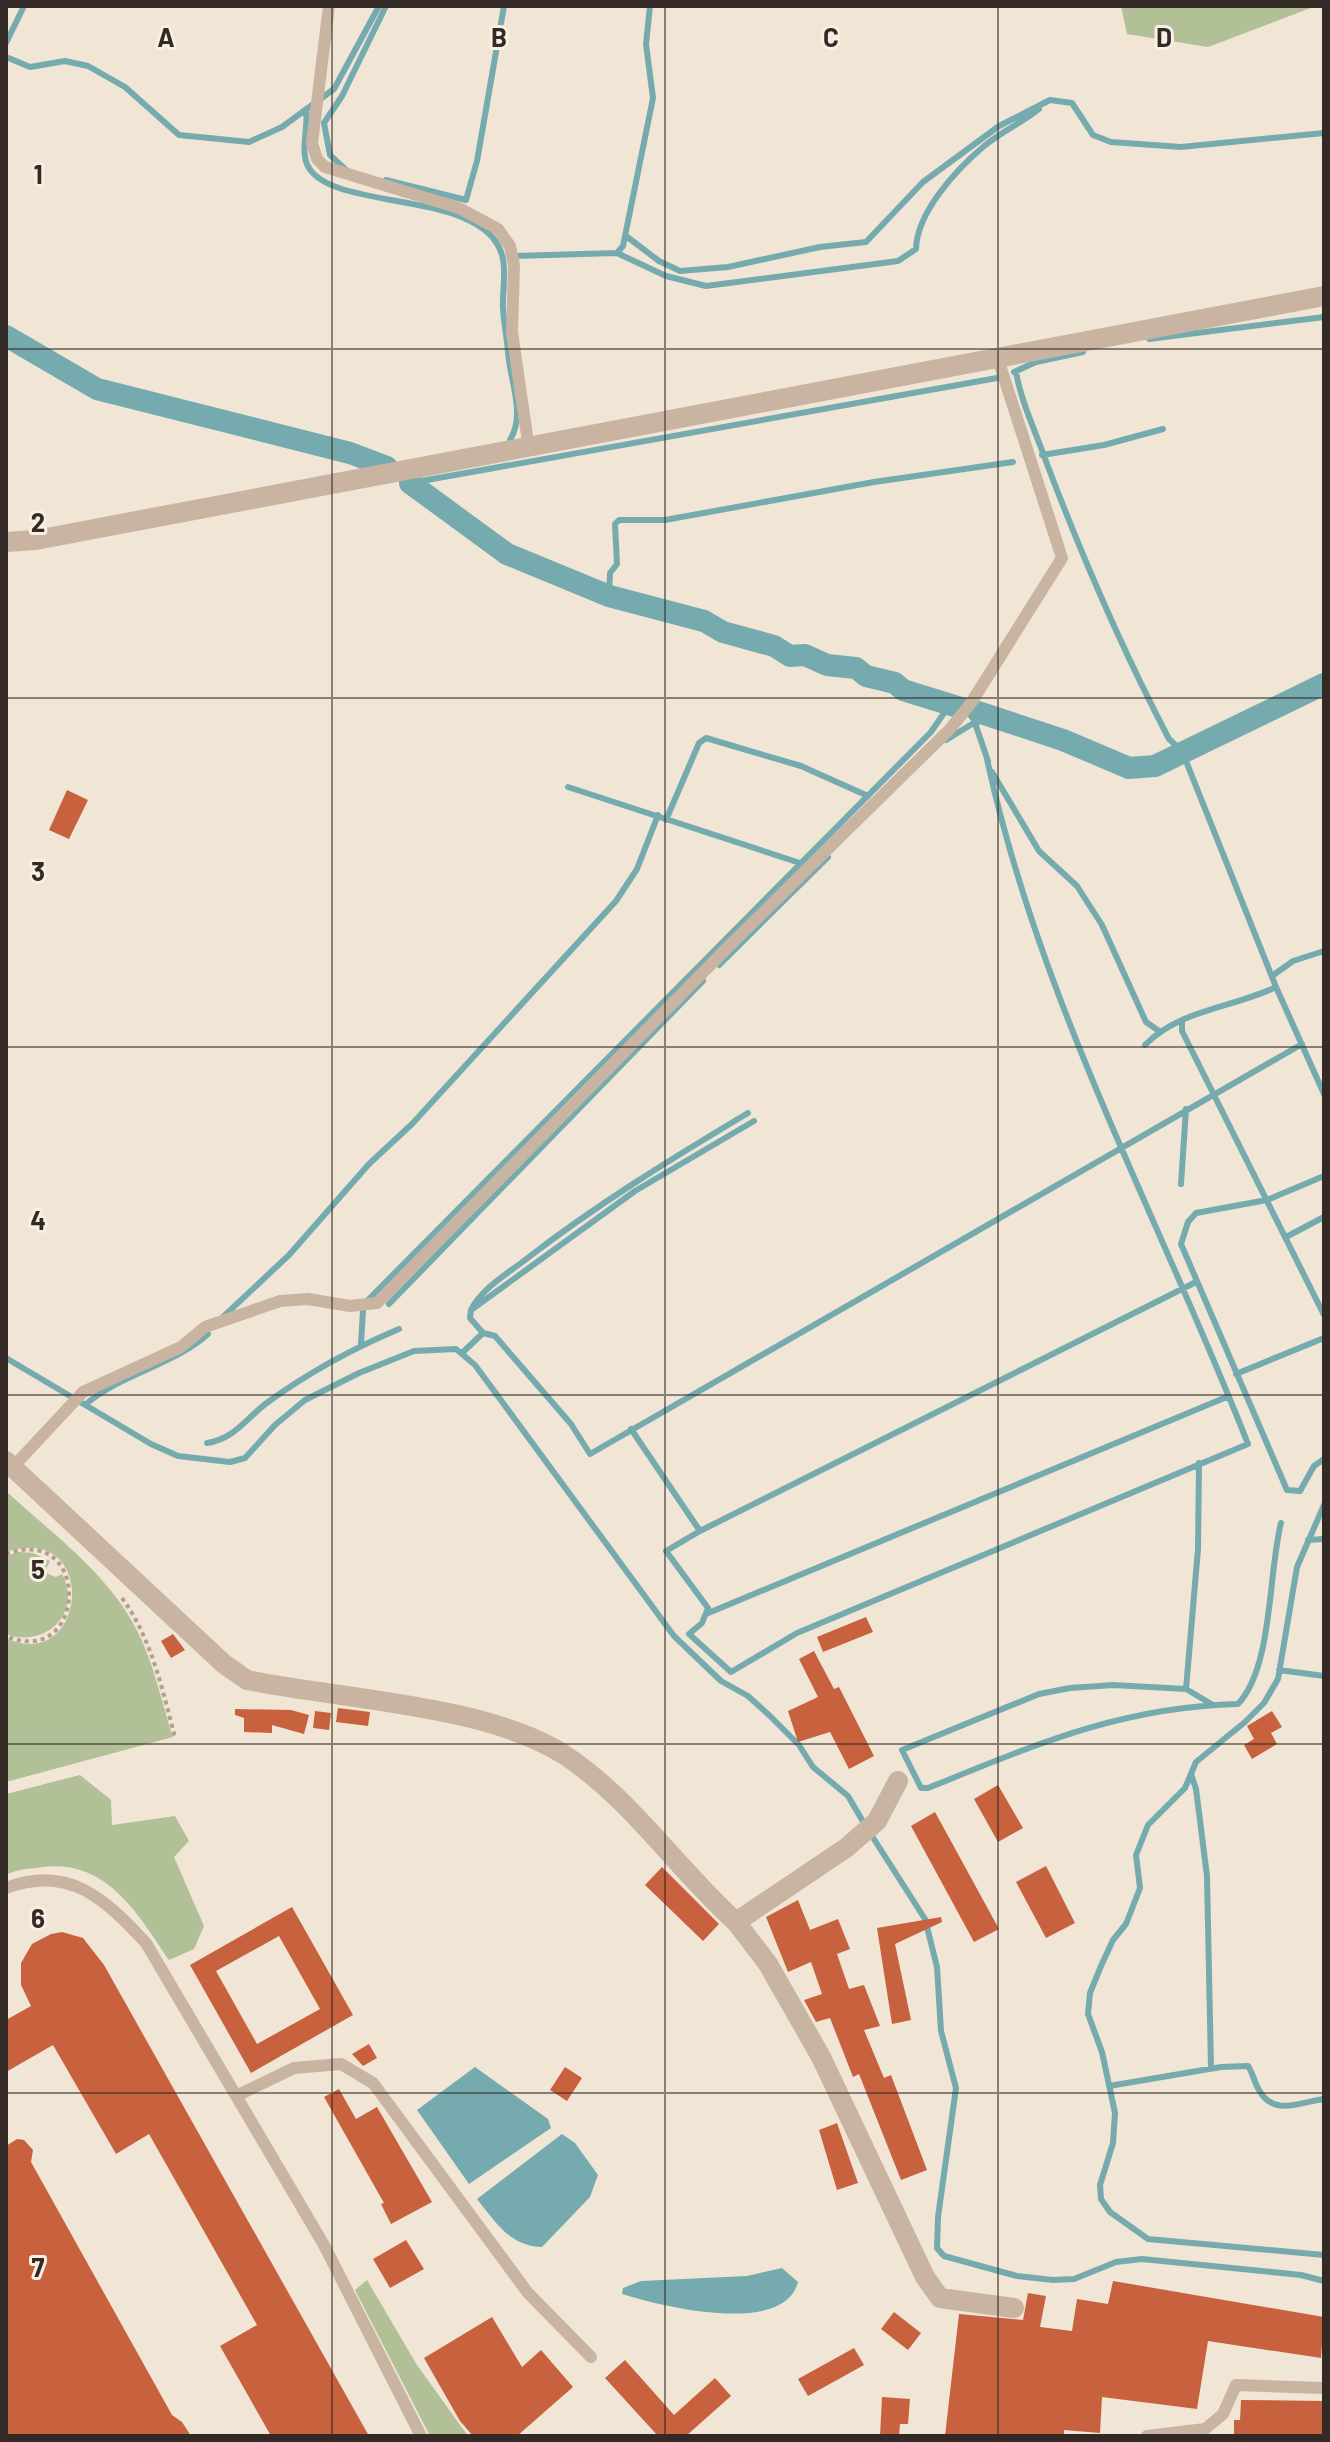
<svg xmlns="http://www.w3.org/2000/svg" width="1330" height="2442" font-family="Barlow,sans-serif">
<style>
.green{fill:#b1c097}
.water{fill:#75abae}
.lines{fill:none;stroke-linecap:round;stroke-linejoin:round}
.stream{stroke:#75abae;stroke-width:6}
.canal{stroke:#75abae;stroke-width:22}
.building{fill:#c8613d;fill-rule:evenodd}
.path{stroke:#b49e8d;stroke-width:4;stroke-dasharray:4 4;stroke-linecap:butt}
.service{stroke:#c9b4a2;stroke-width:12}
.minor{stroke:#c9b4a2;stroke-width:20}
.grid{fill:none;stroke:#332a25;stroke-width:2;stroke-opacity:0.55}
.grid-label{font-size:26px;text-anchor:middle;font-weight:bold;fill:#332a25;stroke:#f9efe2;stroke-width:6;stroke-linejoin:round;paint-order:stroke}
</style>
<rect width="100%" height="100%" fill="#f1e5d6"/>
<path class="green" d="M1121 6H1316L1208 47 1127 34Z
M6 1491C50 1532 105 1571 134 1625 153 1659 161 1700 173 1737L6 1782V1638C87 1676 101 1521 6 1552Z
M19 1552 33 1553 50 1561 46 1569 48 1574 56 1577 62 1574C83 1613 45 1649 6 1634V1556Z
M80 1775 111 1800 112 1825 175 1816 189 1841 174 1857 204 1926 194 1949 169 1960C137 1913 107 1859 42 1867 30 1869 17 1869 6 1875V1794Z
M367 2280 417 2365 468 2436H430L355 2290Z"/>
<path class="water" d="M475 2067 548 2119 551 2128 469 2184 417 2110Z
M562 2134 575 2143 598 2175 590 2197 542 2247C510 2246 496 2223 477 2199Z
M782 2268 798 2282C784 2337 660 2306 622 2294L623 2288 641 2281 747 2276Z"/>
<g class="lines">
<path class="stream" d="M6 43 24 6
M6 57 30 67 65 61 88 66 125 87 179 135 249 142 282 127 334 89 379 6
M306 109C309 126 299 153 309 168 336 212 484 189 502 255 507 271 502 292 503 309 504 324 507 338 508 352 510 381 526 414 510 440
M345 169 330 155 324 123 342 96 386 6
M386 180 466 200 477 161 504 6
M626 236 659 261 680 271 728 267 820 247 866 242 923 182 999 126 1050 100 1072 103 1093 135 1111 142 1181 147 1324 133
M617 253 666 276 706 286 898 261 916 249C917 212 956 170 983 147 1000 132 1022 123 1039 109
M514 256 617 253 623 246 653 98 646 44 650 6
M1149 339 1324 317
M1014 372 1036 362 1083 352
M1016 372C1022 405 1036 432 1047 464 1083 559 1122 649 1169 739L1182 751 1276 987 1324 1094
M1042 455 1104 445 1163 429
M410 483 997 378
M609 596 610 573 617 564 615 524 619 520H665L874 482 1013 462
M979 713 976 726 988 761
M946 740 977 721
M992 772 1039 851 1077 886 1102 925 1146 1022 1159 1031
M568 787 800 863
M666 820 699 743 706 738 801 766 868 796
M719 965 828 857
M1272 976 1293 961 1324 951
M1182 1020V1031L1324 1315
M1145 1045C1180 1009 1233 1008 1276 987
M1324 1176 1267 1200 1196 1213 1188 1222 1181 1244 1287 1490 1300 1491 1314 1466 1324 1459
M1181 1184 1186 1109
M1286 1237 1324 1217
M367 1301 931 732 951 703
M389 1304 703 981
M471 1310C481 1289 507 1274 525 1260 596 1205 671 1159 748 1113
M223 1317 289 1255 369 1164 412 1124 616 901 637 869 658 815
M483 1333 470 1318 471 1310 635 1191 754 1121
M361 1344 363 1310
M462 1353 483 1333 495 1336 571 1424 590 1454 1302 1044
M6 1358 151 1444 178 1456 230 1462 245 1458 275 1425 305 1400 359 1373 414 1351 456 1349 475 1365 674 1636 721 1681 748 1696 770 1716 799 1745 813 1767 848 1796 865 1825
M1236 1374 1324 1338
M86 1404C123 1373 172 1366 208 1334
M631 1429 700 1531 666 1551 708 1608 702 1623 689 1634 731 1672 797 1633 1248 1444C1159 1217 1039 1000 987 759
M207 1443C236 1438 246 1418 268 1402 308 1373 354 1348 399 1329
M1324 1505 1297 1567 1278 1679 1264 1703 1245 1722 1196 1762 1185 1788 1148 1825 1136 1855 1140 1888 1126 1924 1113 1940 1101 1966 1090 1993 1088 2014 1102 2052 1115 2113 1113 2143 1100 2185 1101 2199 1110 2212 1148 2239 1324 2255
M700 1531 1196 1282
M1308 1540 1324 1539
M706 1614 1229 1396
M1279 1670 1324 1676
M1186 1689 1198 1549 1199 1463
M1213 1705 1186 1689 1113 1685 1070 1688 1039 1694 902 1750 921 1788H928C1035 1745 1120 1707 1238 1704 1273 1667 1268 1574 1281 1523
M1191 1774 1196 1789 1207 1876 1211 2068
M872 1836 925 1919 937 1967 941 2031 956 2088 938 2217 937 2248 944 2256 1017 2276 1053 2280 1074 2279 1116 2262 1142 2259 1301 2275 1324 2281
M1109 2086 1221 2067 1248 2066C1253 2073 1254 2082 1259 2090 1274 2117 1299 2102 1324 2099"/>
<path class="canal" d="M6 336 97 389 350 453 387 467
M410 483 507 554 609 596 704 621 723 632 774 646 790 656 805 655 827 665 856 668 866 676 895 683 903 690 961 708
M978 712 1063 740 1129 768 1155 766 1324 684"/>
</g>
<path class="building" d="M67 790 88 800 69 839 49 830Z
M866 1617 873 1632 823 1652 817 1637Z
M173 1634 185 1650 171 1658 161 1641Z
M814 1651 834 1689 839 1687 874 1756 849 1769 830 1732 798 1742 788 1711 818 1697 799 1659Z
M338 1708 370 1712 368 1726 336 1722Z
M235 1709 291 1710 309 1715 304 1734 272 1725V1733L244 1732V1718L235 1715Z
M315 1711 331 1713 329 1730 313 1728Z
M1272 1711 1282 1727 1271 1733 1277 1744 1252 1759 1244 1745 1254 1739 1247 1726Z
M998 1785 1023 1828 998 1842 974 1799Z
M935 1812 999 1929 974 1942 911 1826Z
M1046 1866 1075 1923 1046 1938 1016 1882Z
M662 1867 719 1924 703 1941 645 1885Z
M798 1900 810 1930 838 1919 850 1949 837 1954 849 1989 864 1985 880 2026 864 2030 884 2078 891 2075 927 2170 901 2180 859 2074 853 2077 830 2018 816 2022 804 2000 822 1994 811 1962 788 1972 766 1917Z
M292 1907 353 2015 251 2073 190 1965ZM279 1936 320 2009 257 2044 216 1971Z
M941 1917 942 1922 895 1944 911 2020 892 2024 877 1928Z
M62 1932 83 1938 104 1965 369 2436H271L220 2346 257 2325 149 2134 116 2154 53 2045 6 2072V2020L31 2006 21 1985V1963L32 1944 51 1934Z
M369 2044 377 2058 363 2066 352 2054Z
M565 2067 582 2078 567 2101 550 2090Z
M339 2089 356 2119 377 2107 432 2202 391 2224 381 2204 384 2203 324 2097Z
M837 2123 858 2183 837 2190 819 2130Z
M17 2139 24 2140 33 2150 31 2162 172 2415 182 2422 191 2436H6V2146Z
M406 2240 424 2269 390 2288 373 2259Z
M1113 2281 1324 2317 1321 2358 1208 2341 1197 2409 1102 2397 1100 2433 1064 2430V2436H945L959 2314 1023 2320 1028 2293 1046 2296 1040 2327 1072 2331 1077 2299 1108 2304Z
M894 2312 921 2333 908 2350 881 2329Z
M492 2317 522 2367 541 2350 573 2387 517 2436H473L460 2421 424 2358Z
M854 2348 864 2365 808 2396 798 2379Z
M625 2360 674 2415 715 2378 731 2396 686 2436H658L605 2378Z
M882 2397 910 2399 908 2424H900L899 2436H880Z
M1241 2400 1324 2401V2436H1234V2420H1240Z"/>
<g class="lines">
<path class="path" d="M6 1554C93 1522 87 1671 6 1636
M122 1598C152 1639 162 1689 175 1737"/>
<path class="service" d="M329 6 312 143 317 159 325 167 459 208 498 229 510 246 514 265 512 332 529 449
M13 1467 83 1392 181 1347 205 1327 280 1301 308 1299 350 1306 377 1303 734 941 950 729 971 703 1062 558 998 359
M6 1888C69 1864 105 1899 146 1943L324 2245 421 2436
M236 2096 294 2068 341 2064 373 2083 528 2293 591 2357
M1147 2436 1205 2429 1223 2414 1236 2385 1324 2388"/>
<path class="minor" d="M6 542 36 540 1324 296
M6 1461 224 1664 247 1680C339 1699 490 1705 566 1756 631 1799 678 1870 736 1922L846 1848 877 1821 898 1781
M736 1922 768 1964 821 2057 925 2277 940 2298 1014 2308"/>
</g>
<path class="grid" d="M332 6V2436M665 6V2436M998 6V2436M6 349H1324M6 698H1324M6 1047H1324M6 1395H1324M6 1744H1324M6 2093H1324"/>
<g class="grid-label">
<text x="166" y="47">A</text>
<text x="499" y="47">B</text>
<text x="831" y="47">C</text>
<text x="1164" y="47">D</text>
<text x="38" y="184">1</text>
<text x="38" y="532">2</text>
<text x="38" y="881">3</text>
<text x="38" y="1230">4</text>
<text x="38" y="1579">5</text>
<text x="38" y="1928">6</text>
<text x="38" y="2277">7</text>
</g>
<rect width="1330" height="2442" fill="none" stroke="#332a25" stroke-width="16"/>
</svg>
